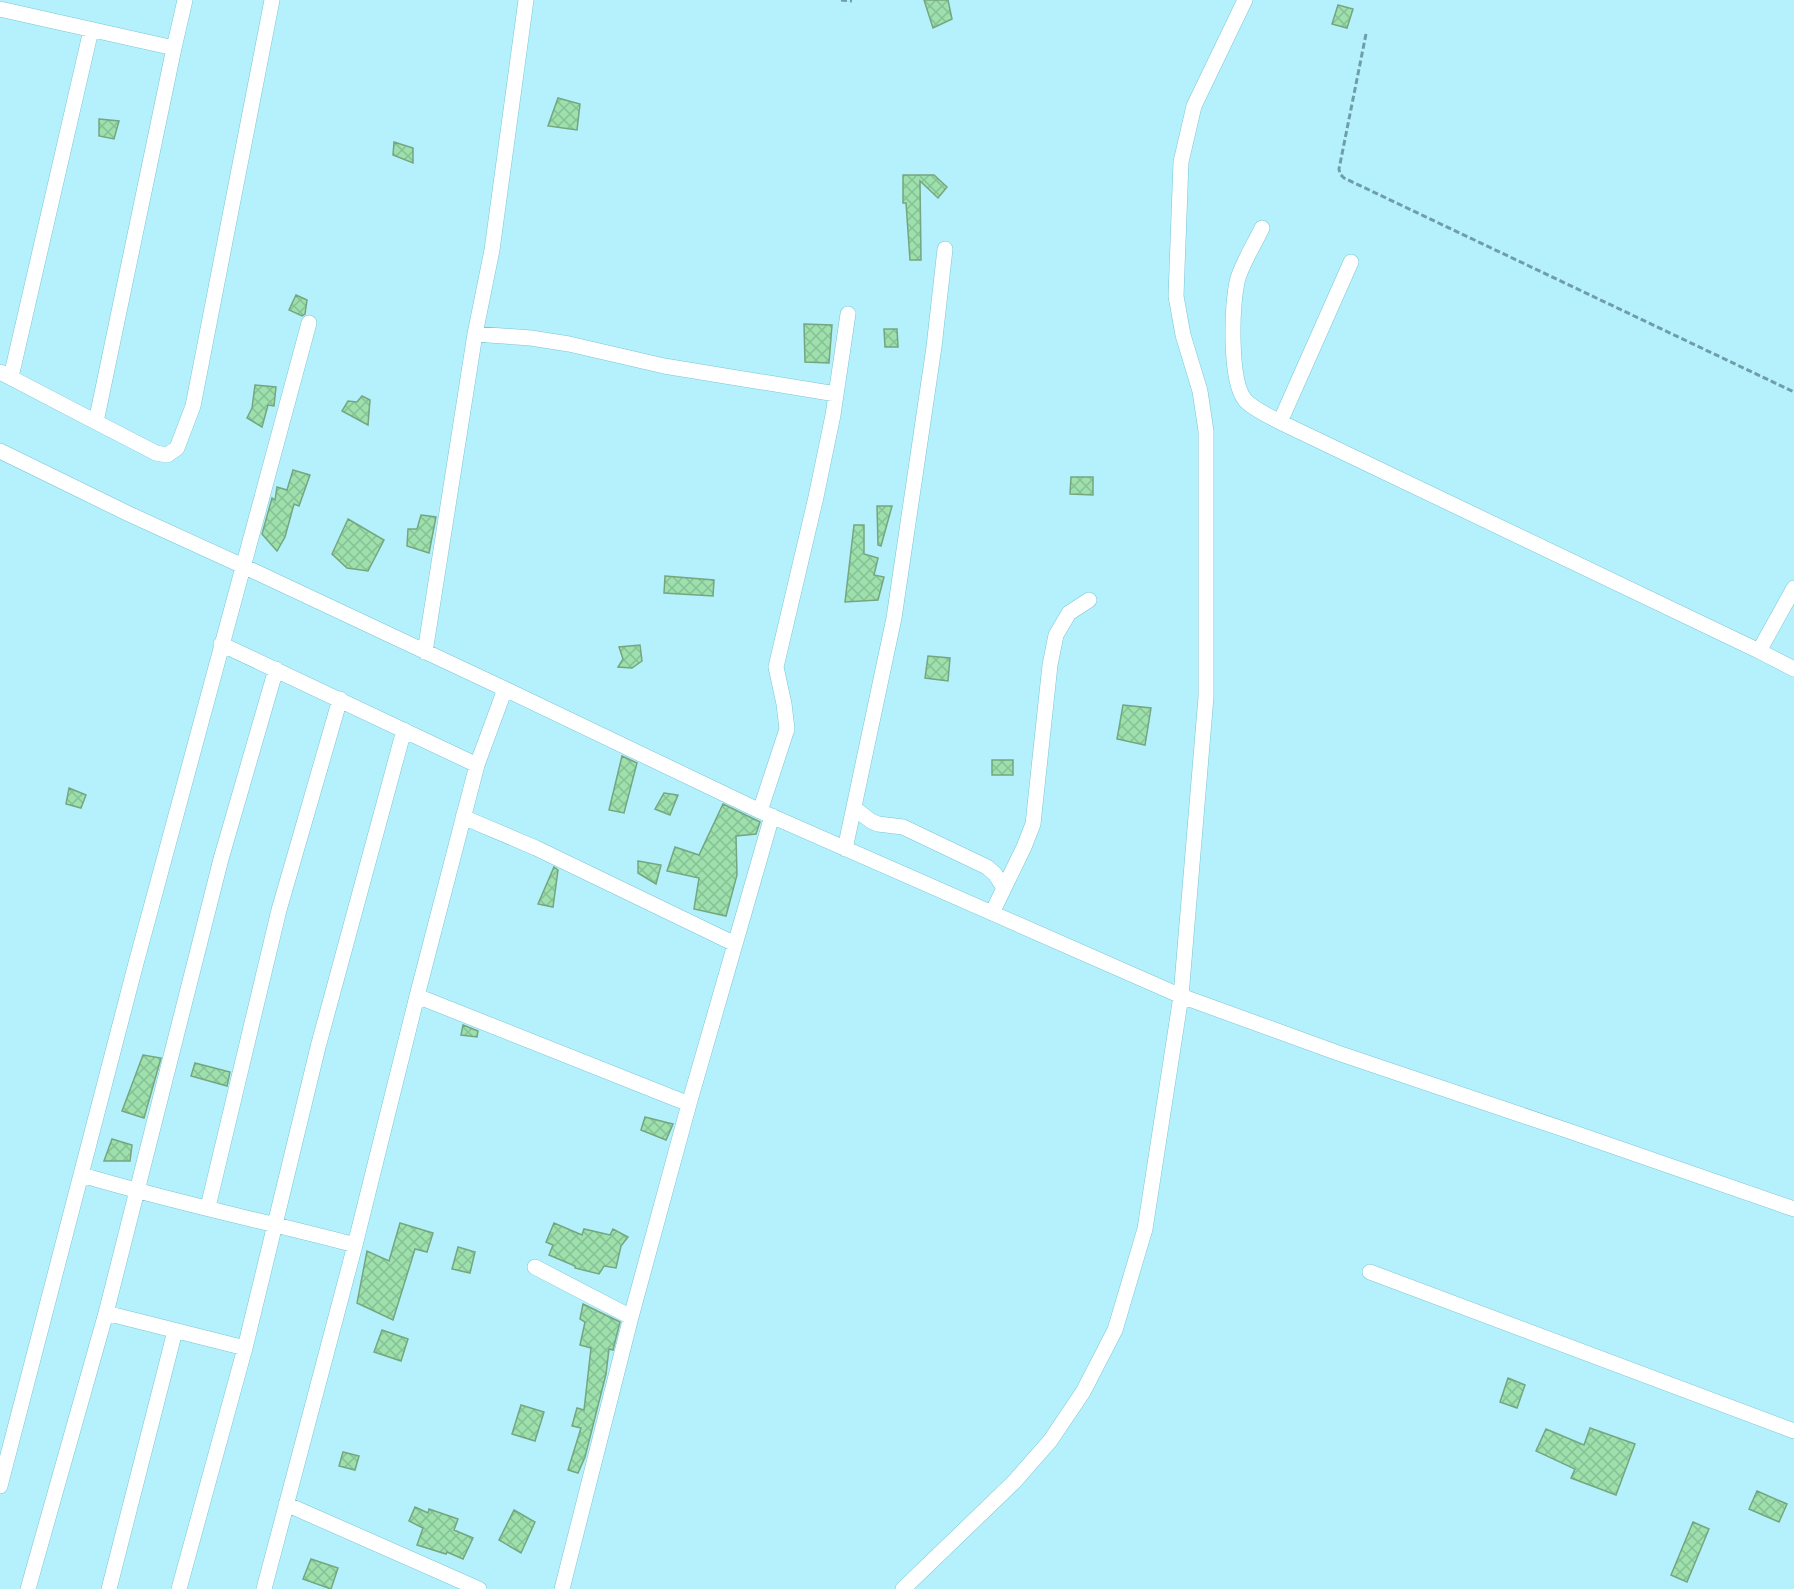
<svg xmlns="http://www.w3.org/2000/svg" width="1794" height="1589" font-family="'Fira Sans',sans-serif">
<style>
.building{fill:url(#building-cross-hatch);stroke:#74a67f;stroke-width:1.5}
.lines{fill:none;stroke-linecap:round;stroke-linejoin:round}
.street-casing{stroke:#79c6d4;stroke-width:16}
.path{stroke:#6e9fa8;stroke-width:3;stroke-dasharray:6 3;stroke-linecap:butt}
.street{stroke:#fff;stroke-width:15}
</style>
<defs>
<pattern id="building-cross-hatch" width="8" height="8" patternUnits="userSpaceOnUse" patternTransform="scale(1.5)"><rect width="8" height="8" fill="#9de0ac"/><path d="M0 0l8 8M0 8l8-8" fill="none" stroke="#86c095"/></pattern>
</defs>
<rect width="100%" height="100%" fill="#b5f1fd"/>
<path class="building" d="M924 0H948L952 19 933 28Z
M1338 5 1353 9 1347 28 1332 24Z
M558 98 580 104 577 130 548 126Z
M99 119 119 121 114 139 99 136Z
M394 142 413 148V163L393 155Z
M903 175H934L947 187 938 198 920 181 921 260H910L906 203H903Z
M296 295 307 300 305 314 302 316 289 310Z
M804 324 832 325 829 363 805 362Z
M884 329H897L898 347H885Z
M255 385 276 387 274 406 268 405 262 427 247 418 252 408Z
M362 396 370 400 368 425 342 411 348 401 357 402Z
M293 470 310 475 299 506 294 504 285 537 277 551 262 534 272 498 275 500 277 487 287 490Z
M1071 477H1093V495L1070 494Z
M877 506H892L881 546 878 545Z
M421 515 436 517 429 553 407 546 408 529H417Z
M348 519 384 540 368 571 347 568 332 554Z
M854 525H864V554L878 558 874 575 884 577 878 600 845 602Z
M665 576 714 580 713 596 664 593Z
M640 645 642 661 632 668 618 667 623 659 619 647Z
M928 656 950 658 948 681 925 678Z
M1123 705 1151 708 1145 745 1117 739Z
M622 756 637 763 624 813 609 810Z
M992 760H1013V775H992Z
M69 788 86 795 81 808 66 804Z
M664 793 678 795 670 815 655 809Z
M723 804 760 822 756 834 736 836 737 875 726 916 694 909 699 878 667 871 675 847 699 855Z
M638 861 661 865 656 884 638 873Z
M554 867 558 870 553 907 538 904Z
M463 1025 478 1031 477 1037 461 1035Z
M143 1055 161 1058 144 1118 122 1111Z
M195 1063 230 1072 227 1086 191 1076Z
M645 1117 673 1124 666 1140 641 1130Z
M112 1139 132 1145 130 1161H104Z
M400 1223 433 1233 427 1252 415 1249 393 1320 357 1303 367 1251 389 1261Z
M554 1223 582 1235 584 1229 610 1235 613 1229 628 1237 621 1246 616 1268 604 1266 599 1274 575 1268V1266L549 1255 553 1245 546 1242Z
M458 1247 475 1252 470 1273 452 1269Z
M583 1304 620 1322 613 1350 609 1349 606 1374 585 1457 578 1473 568 1470 581 1428 572 1426 577 1408 584 1410 591 1348 580 1345 585 1322 580 1319Z
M382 1330 408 1339 401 1361 374 1352Z
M1508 1378 1525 1385 1517 1408 1500 1402Z
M521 1405 544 1412 535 1441 512 1434Z
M1590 1428 1635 1444 1616 1495 1571 1478 1575 1469 1536 1451 1546 1429 1584 1445Z
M343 1452 359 1456 355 1470 339 1466Z
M1757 1491 1787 1504 1779 1522 1749 1509Z
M415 1507 428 1513 429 1509 458 1519 454 1530 473 1538 463 1559 447 1552 446 1554 417 1545 423 1528 409 1521Z
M514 1510 535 1522 521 1553 499 1540Z
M1693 1522 1709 1529 1687 1582 1671 1575Z
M311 1559 338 1568 331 1589 303 1579Z"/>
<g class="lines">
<g class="street-casing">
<path id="street" d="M0 9 174 48 96 422 156 453 167 455 177 448 193 406 272 0
M174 48 185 0
M1262 228C1255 243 1240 267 1237 282 1232 307 1229 380 1245 400 1253 409 1269 416 1280 422L1759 651 1794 669
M475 334 531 338 569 344 664 366 836 394
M0 372 96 422
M11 377 91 30
M1280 422 1351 262
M0 451 129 514 258 573 505 689 760 811 1181 996 1338 1053 1569 1131 1794 1209
M221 644 477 765
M1759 651 1794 588
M425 652 475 334 492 250 526 0
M854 808 871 821 878 824 903 827 987 867 995 874 1004 888
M760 811 787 729 784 704 776 667 816 497 833 415 848 314
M463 817 536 848 735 944
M845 849 894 618 934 347 945 249
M992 913 1024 847 1033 824 1050 665 1056 635 1069 613 1089 600
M417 996 689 1104
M82 1175C172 1202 264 1221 355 1245
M208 1207 279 910 340 699
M535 1267 631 1317
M1370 1272 1794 1431
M106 1313 245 1348
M0 1486 135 967 309 323
M286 1504 479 1589
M28 1589 106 1313 221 859 276 669
M109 1589 175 1331
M179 1589 245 1348 318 1047 404 730
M264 1589 355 1245 417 996 477 765 505 689
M562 1589 631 1317 689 1104 772 816
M903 1589 1014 1482 1050 1441 1083 1392 1115 1330 1145 1229 1181 996 1206 697V431L1200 391 1183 335 1176 296 1181 162 1194 106 1245 0"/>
</g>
<path class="path" d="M841 0 852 1
M1366 34 1339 169 1340 174 1344 178 1794 392"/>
<use href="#street" class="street"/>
</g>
</svg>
